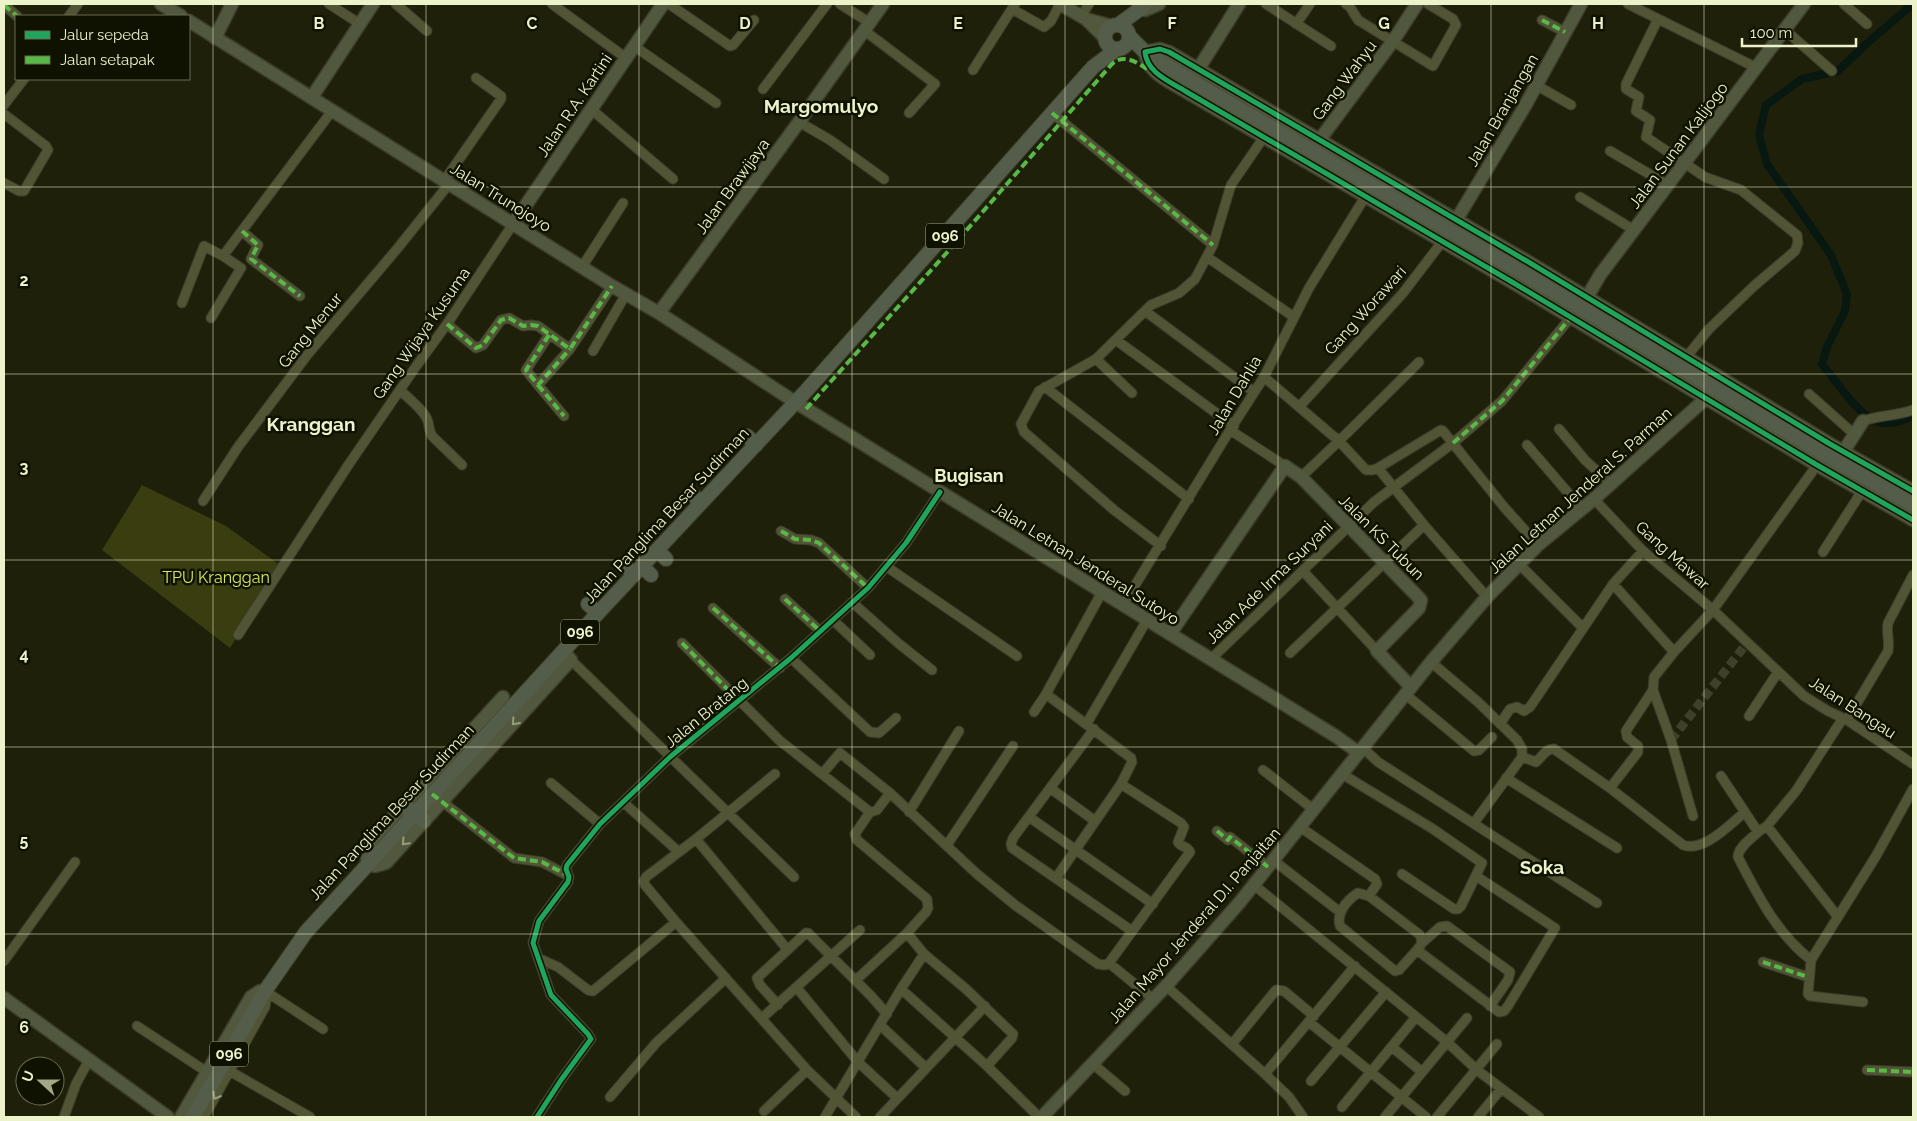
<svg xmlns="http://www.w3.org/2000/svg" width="1917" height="1121" font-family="Raleway,sans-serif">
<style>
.green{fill:#393d0f}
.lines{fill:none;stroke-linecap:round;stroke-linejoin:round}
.canal{stroke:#071811;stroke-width:8}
.street-tunnel{stroke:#3e4027;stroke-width:9;stroke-dasharray:9 4.5;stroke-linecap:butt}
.street-casing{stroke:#3b3d2b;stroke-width:11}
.secondary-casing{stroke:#3b3d2b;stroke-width:15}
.primary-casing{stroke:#3b3d2b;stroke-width:16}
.street{stroke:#515435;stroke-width:9}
.secondary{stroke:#52583d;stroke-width:12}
.primary{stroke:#545d49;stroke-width:14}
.quiet{stroke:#58b947;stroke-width:4;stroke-dasharray:8 4;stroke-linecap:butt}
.cycleway-casing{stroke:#101200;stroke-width:8}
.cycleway{stroke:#20a55d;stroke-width:5}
.oneway{stroke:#979d7c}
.oneway2{stroke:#979b78}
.grid{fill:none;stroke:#ecf2ca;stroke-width:1;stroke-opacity:0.55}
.labels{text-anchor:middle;stroke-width:5;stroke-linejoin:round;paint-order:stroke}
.shield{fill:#101200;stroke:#aaaf8d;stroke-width:1}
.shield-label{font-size:15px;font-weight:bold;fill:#ecf2ca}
.street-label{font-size:16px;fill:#ecf2ca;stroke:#101200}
.park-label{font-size:16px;fill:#dbe958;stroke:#101200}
.neighbourhood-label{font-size:18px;font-weight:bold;fill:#ecf2ca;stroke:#101200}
.quarter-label{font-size:19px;font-weight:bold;fill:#ecf2ca;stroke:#101200}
.grid-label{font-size:16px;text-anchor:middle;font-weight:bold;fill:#ecf2ca;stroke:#101200;stroke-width:5;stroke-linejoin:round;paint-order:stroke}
</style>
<rect width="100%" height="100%" fill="#1f200a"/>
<path class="green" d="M142 485 226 526 281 566 230 648 102 550Z"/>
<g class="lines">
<path class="canal" d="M1913 4 1866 44 1838 71 1802 79 1766 105 1759 135 1767 164 1831 255 1847 294 1845 311 1827 347 1822 364C1834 379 1859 415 1875 421 1887 426 1903 421 1913 416"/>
<path class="street-tunnel" d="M1671 740 1747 643"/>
<g class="street-casing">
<path id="street" d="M329 4 360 24
M396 4 427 31
M552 4 626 58
M669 4 730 46 733 45 754 20
M840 4 870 23
M1266 4 1331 46
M1346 4 1350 7 1358 20 1433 66 1456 25 1453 19 1428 4
M1628 4 1757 68
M1844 4 1867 24
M4 5 17 16
M1012 9 1044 27 1051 21 1060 4
M69 16 78 4
M1081 16 1089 4
M1658 19 1626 84V89L1639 97 1636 111 1650 120 1646 137 1705 177 1741 190 1797 235 1798 243 1795 251 1754 286 1709 329 1684 360
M1542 20 1565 32
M1296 24 1310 4
M1785 30 1832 71
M865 31 935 84 909 113
M634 46 716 103
M973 70 1015 4
M1536 85 1571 105
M763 89 827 4
M4 105 24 79
M591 109 673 179
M1052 113 1213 245
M4 114 46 146 48 150 24 191H19L4 183
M799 122 830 140 884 179
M1610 151 1668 185
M444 181 501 99V96L476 78
M1580 197 1634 230
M242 231 258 245 251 259 300 296
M1207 257 1294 317
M582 267 623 203
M182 303 204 246 223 256 332 111
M1145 311 1254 392
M211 318 241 268 223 256
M447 324 476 348 483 345 501 320 509 318 523 326 531 325 538 326 570 349 612 286
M549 335 526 370 538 385 570 349
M1116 340 1234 426
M593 351 626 294
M1096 359 1132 393
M1264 377 1339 441 1366 470H1373L1378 468 1441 430 1443 431 1504 507 1538 545
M538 385 564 416
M1045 387 1189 499
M400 390C408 398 420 407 426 417 430 423 428 430 432 436L462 465
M1809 394 1854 434
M1300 406 1403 293 1445 238
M1863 421C1879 415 1896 416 1913 410
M1559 429 1585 460 1611 484
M1230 430 1285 466
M1527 445 1582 509
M1378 468 1424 525 1487 597
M1301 477 1339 441 1419 362
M1594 499 1643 551 1713 610 1804 696 1828 711 1847 720 1913 764
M203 501 238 447 308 354 397 249 449 184
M781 531 795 539 811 540 819 543 868 588
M1161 546 1114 510 1024 432 1021 424 1039 391 1096 359 1151 305 1179 293 1195 279 1213 245 1231 185 1266 134
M1823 552 1862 491
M1519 564 1582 627
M887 567 1017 656
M1303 571 1377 651
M1613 584 1674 652
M785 599 820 631
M853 603 898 643 932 670
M1123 605 1230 430 1264 377 1309 288 1365 197
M713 608 780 668
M833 620 870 655
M238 635 349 464 417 365 447 324 513 224
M682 643 779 740 870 812 877 810 890 793 977 874 1015 905 1098 964 1105 965 1109 963 1153 999
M1290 653 1424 525
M791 658 870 732 879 733 896 718
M1211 659 1374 502 1453 443 1502 401 1571 317
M571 660 794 877
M1431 662 1478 702 1517 740 1522 749V757L1474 823
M1653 690 1671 740 1693 816
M1046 694 1131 758 1132 762 1121 784 1056 878
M1405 694 1474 751 1479 750 1492 737
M1034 712 1046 694 1102 592
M1749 716 1778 672
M1847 720 1888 651C1890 641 1886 633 1888 623L1913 575
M1087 723 1147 620
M1500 724 1510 709 1517 707 1524 711 1530 707 1613 584 1643 551
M1094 729 1013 838 1011 844 1012 848 1132 931
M1363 748 1378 762 1597 903
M1522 757 1536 762C1542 757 1546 748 1554 749L1610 788 1683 845C1703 853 1730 824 1745 812
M1263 770 1314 810
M775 774 696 839 646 877 644 881 645 885 676 922 807 1070 856 1117
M822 774 840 753 890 793
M1342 774 1433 829 1482 863 1461 906 1458 909H1454L1402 874
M1721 776 1758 832 1767 826 1796 791 1843 718
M1506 778 1617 848
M551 783 600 824
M1050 788 1095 821
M1610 788 1638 752V746L1627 737 1626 731 1653 690 1654 677 1674 652 1713 610 1817 465
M439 799 514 858 542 862 567 875
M623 802 679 852
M870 812 855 834 857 840 927 899 928 908 926 912 907 933
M909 812 959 731
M1029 817 1153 904
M1767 826 1838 917
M1300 827 1375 879 1377 884 1369 896
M1217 831 1228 840 1230 837 1268 867
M1758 832C1751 839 1738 847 1738 857 1757 894 1777 934 1811 960
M696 839 787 949
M947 845 1013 746
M1273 860 1340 912
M1254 885 1447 1042 1477 1070 1539 1117
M1422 943 1440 927 1447 926 1510 972 1508 980 1490 1006
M1417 950 1399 970 1395 971 1340 926C1336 913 1347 900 1358 893L1369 896 1420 935 1422 943 1417 950 1499 1012 1504 1011 1508 1006 1555 928 1476 876
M538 958 558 967 588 990 593 991 676 922
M4 961 75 862
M1763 962 1808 977
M1109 963 1190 852C1188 846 1180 847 1178 842L1184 827 1181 823 1121 784
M856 980 907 933 924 954 966 989 1013 1034 1012 1038 987 1066
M1166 986 1265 1074 1289 1097 1303 1117
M797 988 858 1062 897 1098
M901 989 987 1066 1039 1117
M265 991 323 1029
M1863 1002 1810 996 1808 994 1811 960 1876 856 1913 789
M778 1005 760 985 757 978 806 933H808L871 996 887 1014
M762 1018 860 930
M1309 1022 1426 1117
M880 1025 926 1068
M137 1026 207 1072
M1232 1044 1276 990 1284 991 1314 1016
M1392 1047 1422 1072
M1093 1064 1125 1091
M226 1069 310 1117
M1867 1070 1913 1072
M1265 1074 1355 966
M1311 1081 1386 992
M610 1097 656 1043 726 978
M1342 1107 1416 1017
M764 1111 807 1070
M64 1117 76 1084 89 1060
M204 1117 265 1007 267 994 265 991
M537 1117 561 1080 591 1039 588 1034 551 995 533 943 539 921 568 882 569 877 566 869 567 865 600 824 670 757 791 658 868 588 906 543 940 492
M825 1117 901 989 924 954
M880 1117 985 1006
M1385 1117 1467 1018
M1437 1117 1497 1044
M1478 1117 1501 1089"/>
</g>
<g class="secondary-casing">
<path id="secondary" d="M161 4 181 16
M1060 4 1086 19 1111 26
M1138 4 1140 9 1145 10 1159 4
M1087 20 1105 38
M189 21 612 286 659 313 795 402 1337 737 1359 753
M215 38 232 4
M1194 76 1239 4
M312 97 373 4
M1315 146 1393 41 1417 4
M513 224 663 4
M1452 227 1525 106 1581 4
M1583 304 1600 275 1804 4
M659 313 799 122 883 4
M1840 457 1863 421
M1913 491 1830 444 1525 260 1169 52 1160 49 1145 52C1147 73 1169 81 1185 91L1512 282 1817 465 1913 520
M1170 634 1285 466 1301 477 1421 600 1419 608 1377 651 1411 687
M503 697 372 840 367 849V864L375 866 386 863 571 660 563 651
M4 998 168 1117
M181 1117 251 997 260 991H265
M1042 1117 1166 986 1240 902 1431 662 1487 597 1538 545 1594 499 1702 402 1709 392"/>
</g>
<g class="primary-casing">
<path id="primary" d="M1118 25 1140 9 1145 4
M1105 37a12 12 0 1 1 24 0a12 12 0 1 1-24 0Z
M1129 36 1145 52 1192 81 1519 271 1824 454 1913 505
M747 436 756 445
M692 494 701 503
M657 550 666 559
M625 566 634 574
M642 566 651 575
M588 604 598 613
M404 805 413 814
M416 812 424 821
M193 1117 265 991 306 932 598 613 806 391 1093 67 1117 49"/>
</g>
<use href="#street" class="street"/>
<use href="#secondary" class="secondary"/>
<use href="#primary" class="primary"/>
<path class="quiet" d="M4 5 17 16
M1542 20 1565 32
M1052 113 1213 245
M242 231 258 245 251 259 300 296
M447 324 476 348 483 345 501 320 509 318 523 326 531 325 538 326 570 349 612 286
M549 335 526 370 538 385 570 349
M538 385 564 416
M806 409 951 248 1111 65C1124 52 1138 63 1150 71
M1453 443 1502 401 1571 317
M781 531 795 539 811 540 819 543 868 588
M785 599 820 631
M713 608 780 668
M682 643 739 701
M432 794 514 858 542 862 567 875
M1217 831 1228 840 1230 837 1268 867
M1763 962 1808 977
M1867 1070 1913 1072"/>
<g class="cycleway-casing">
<path id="cycleway" d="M1913 491 1830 444 1525 260 1169 52 1160 49 1145 52C1147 73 1169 81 1185 91L1512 282 1817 465 1913 520
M537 1117 561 1080 591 1039 588 1034 551 995 533 943 539 921 568 882 569 877 566 869 567 865 600 824 670 757 791 658 868 588 906 543 940 492"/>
</g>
<use href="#cycleway" class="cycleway"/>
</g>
<defs><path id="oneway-chevron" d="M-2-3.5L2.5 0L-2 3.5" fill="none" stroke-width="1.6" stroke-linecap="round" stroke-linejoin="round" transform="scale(1.25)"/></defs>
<g class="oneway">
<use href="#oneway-chevron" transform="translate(515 722) rotate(132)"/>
<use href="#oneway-chevron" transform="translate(405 842) rotate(133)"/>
</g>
<use class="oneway2" href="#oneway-chevron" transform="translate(216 1096) rotate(120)"/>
<path class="grid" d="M213 4V1117M426 4V1117M639 4V1117M852 4V1117M1065 4V1117M1278 4V1117M1491 4V1117M1704 4V1117M4 187H1913M4 374H1913M4 560H1913M4 747H1913M4 934H1913"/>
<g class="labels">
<g class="shield">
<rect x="926" y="223.5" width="38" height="25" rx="4"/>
<rect x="561" y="619.5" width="38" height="25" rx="4"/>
<rect x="210" y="1041.5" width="38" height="25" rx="4"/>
</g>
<g class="shield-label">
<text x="945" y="241">096</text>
<text x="580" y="637">096</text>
<text x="229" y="1059">096</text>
</g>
<g class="street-label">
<text transform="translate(1344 80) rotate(-53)" y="6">Gang Wahyu</text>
<text transform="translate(574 105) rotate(-56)" y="6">Jalan R.A. Kartini</text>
<text transform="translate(1502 110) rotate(-60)" y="6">Jalan Branjangan</text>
<text transform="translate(1678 145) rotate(-53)" y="6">Jalan Sunan Kalijogo</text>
<text transform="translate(732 186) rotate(-54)" y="6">Jalan Brawijaya</text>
<text transform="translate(501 197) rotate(32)" y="6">Jalan Trunojoyo</text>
<text transform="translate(1365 310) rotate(-48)" y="6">Gang Worawari</text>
<text transform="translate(310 330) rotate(-51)" y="6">Gang Menur</text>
<text transform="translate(421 333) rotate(-55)" y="6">Gang Wijaya Kusuma</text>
<text transform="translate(1234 395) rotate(-59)" y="6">Jalan Dahlia</text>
<text transform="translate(1580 490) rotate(-42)" y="6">Jalan Letnan Jenderal S. Parman</text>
<text transform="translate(666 515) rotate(-47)" y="6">Jalan Panglima Besar Sudirman</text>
<text transform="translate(1382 537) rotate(45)" y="6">Jalan KS Tubun</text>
<text transform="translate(1673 555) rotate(42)" y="6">Gang Mawar</text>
<text transform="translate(1086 563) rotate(32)" y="6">Jalan Letnan Jenderal Sutoyo</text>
<text transform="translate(1269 582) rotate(-44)" y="6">Jalan Ade Irma Suryani</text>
<text transform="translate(1853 707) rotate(33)" y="6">Jalan Bangau</text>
<text transform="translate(706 712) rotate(-39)" y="6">Jalan Bratang</text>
<text transform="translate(391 812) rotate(-47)" y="6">Jalan Panglima Besar Sudirman</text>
<text transform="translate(1194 925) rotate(-49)" y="6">Jalan Mayor Jenderal D.I. Panjaitan</text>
</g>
<g class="park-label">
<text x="216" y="583">TPU Kranggan</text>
</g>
<g class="neighbourhood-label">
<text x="969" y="482">Bugisan</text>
</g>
<g class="quarter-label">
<text x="821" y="113">Margomulyo</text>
<text x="311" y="431">Kranggan</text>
<text x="1542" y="874">Soka</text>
</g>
</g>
<g class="grid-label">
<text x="319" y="29">B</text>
<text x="532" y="29">C</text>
<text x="745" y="29">D</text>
<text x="958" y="29">E</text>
<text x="1172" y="29">F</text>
<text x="1384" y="29">G</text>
<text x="1598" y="29">H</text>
<text x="24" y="286">2</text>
<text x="24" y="473">3</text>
<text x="24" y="660">4</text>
<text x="24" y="846">5</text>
<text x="24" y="1033">6</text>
</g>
<rect width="1917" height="1121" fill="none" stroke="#ecf2ca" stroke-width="10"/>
<rect x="15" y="15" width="175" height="65" fill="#101200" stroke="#686c51"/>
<rect x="25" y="31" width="25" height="8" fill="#20a55d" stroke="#686c51"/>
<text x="60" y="40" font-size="15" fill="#ecf2ca">Jalur sepeda</text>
<rect x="25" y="56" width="25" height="8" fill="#58b947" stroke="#686c51"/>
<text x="60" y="65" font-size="15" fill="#ecf2ca">Jalan setapak</text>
<g transform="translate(40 1081) rotate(291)"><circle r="24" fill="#101200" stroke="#686c51"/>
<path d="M0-4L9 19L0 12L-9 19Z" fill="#a4a887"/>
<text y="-8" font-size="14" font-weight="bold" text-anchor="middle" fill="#ecf2ca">U</text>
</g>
<path d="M1742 38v8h114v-8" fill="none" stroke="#ecf2ca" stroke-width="2.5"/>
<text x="1750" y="38" font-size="15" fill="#ecf2ca" stroke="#101200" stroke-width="4" paint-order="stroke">100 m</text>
</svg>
